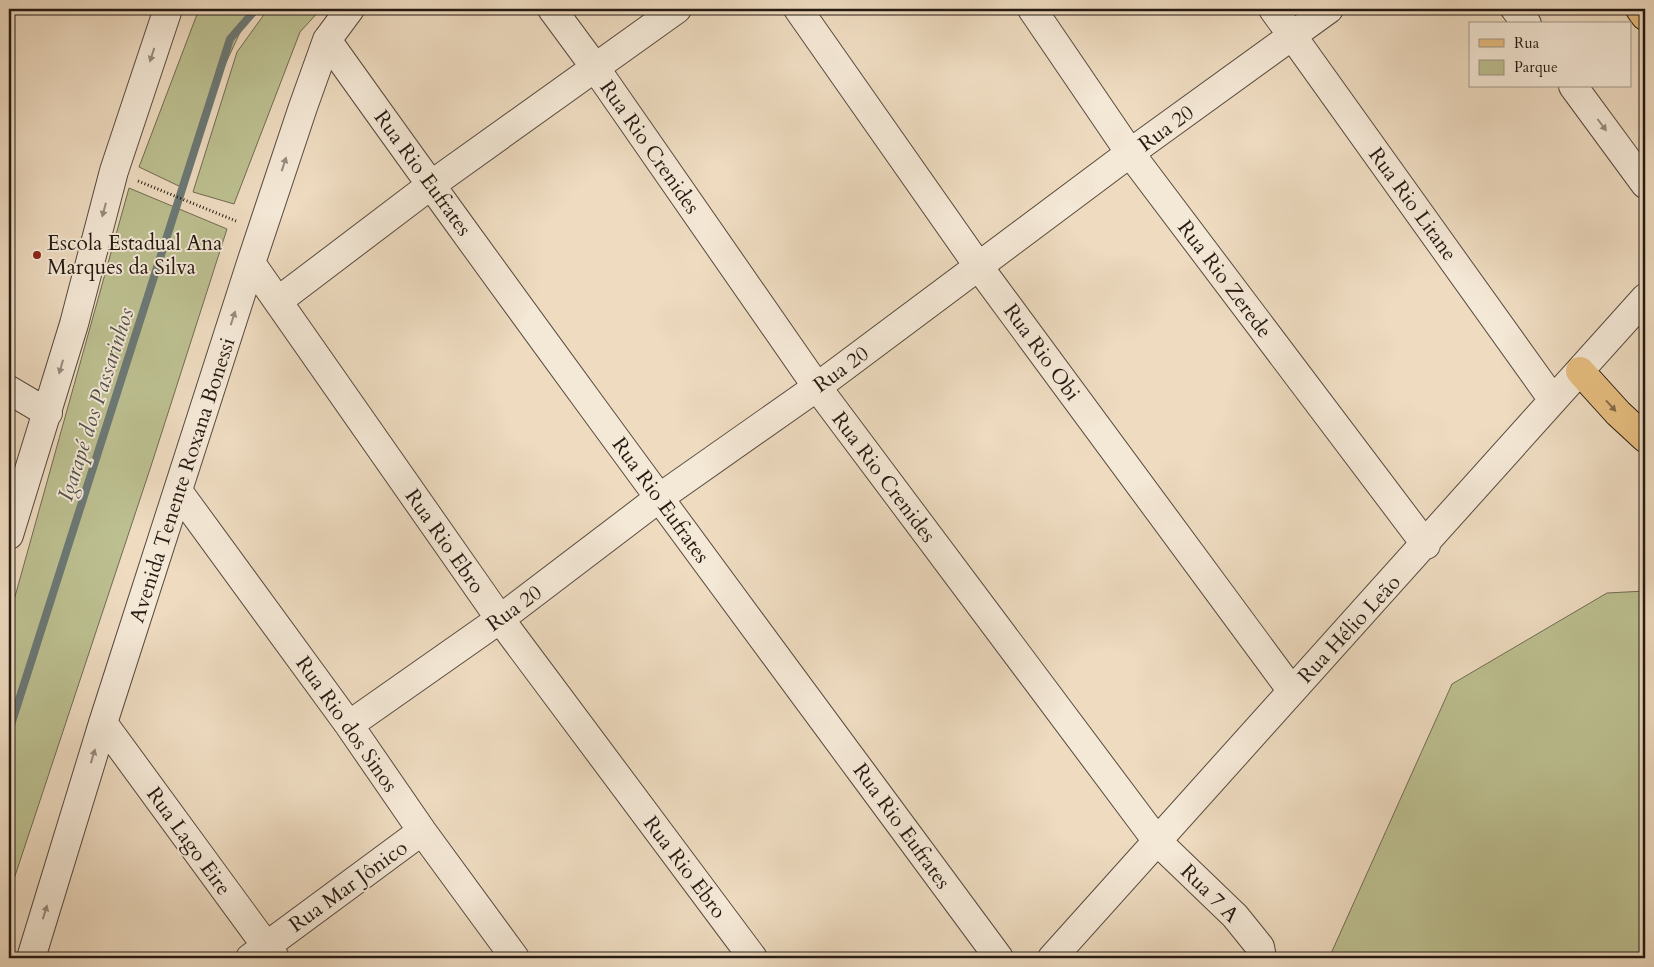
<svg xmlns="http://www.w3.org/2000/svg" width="1654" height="967" font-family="Cardo,serif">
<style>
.green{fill:#bcbf90;stroke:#706c51}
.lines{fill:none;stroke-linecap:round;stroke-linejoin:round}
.stream{stroke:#6c7976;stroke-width:8}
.minor-casing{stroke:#574a3e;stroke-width:30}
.major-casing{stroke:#251a12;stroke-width:30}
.path{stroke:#251a12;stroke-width:3;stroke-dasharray:1 2.5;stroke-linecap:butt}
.minor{stroke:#f4e8d6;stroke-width:28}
.major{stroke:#e7be80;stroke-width:28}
.oneway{fill:#978b7e}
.oneway2{fill:#866c49}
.poi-dot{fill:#8f2418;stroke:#f4e8d6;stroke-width:2}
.labels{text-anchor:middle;stroke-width:4;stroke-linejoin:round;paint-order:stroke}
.street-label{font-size:21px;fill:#251a12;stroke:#f4e8d6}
.poi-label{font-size:21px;fill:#251a12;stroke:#f4e8d6;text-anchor:start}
.water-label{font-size:22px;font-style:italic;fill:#4e524c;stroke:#f4e8d6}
</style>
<rect width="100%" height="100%" fill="#eedbc0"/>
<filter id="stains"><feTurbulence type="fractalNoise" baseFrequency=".004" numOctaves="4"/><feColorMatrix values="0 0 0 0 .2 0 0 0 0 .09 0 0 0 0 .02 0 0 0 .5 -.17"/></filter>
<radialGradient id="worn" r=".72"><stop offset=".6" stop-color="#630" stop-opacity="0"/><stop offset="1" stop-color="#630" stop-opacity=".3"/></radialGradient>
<path class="green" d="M199 9H251L222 71 183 188 139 167Z
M268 9H321L300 32 234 204 193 192 237 52Z
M129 188 227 229 151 466 9 894V618Z
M1645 591V958H1329L1452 684 1607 593Z"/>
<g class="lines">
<path class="stream" d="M9 731 230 39 256 9"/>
<g class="minor-casing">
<path id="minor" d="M552 9 594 66 817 387 1157 841 1235 916 1260 947 1262 958
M798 9 979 267 1292 691
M1032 9 1130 153 1426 545
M1273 9 1553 400
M1515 9 1527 24
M327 40C547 349 774 653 999 958
M1573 86 1645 184
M251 263 500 619 753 958
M278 301 431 185 677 9
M9 390 48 413
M178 491 349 725 422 831 515 958
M9 535 74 324 114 171 168 9
M103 723 275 958
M349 725 500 619 659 498 817 387 1130 153 1329 9
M31 958 103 723 251 263 303 107 327 40 350 9
M250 958 422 831
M1052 958C1250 739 1448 519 1645 298"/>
</g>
<g class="major-casing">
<path id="major" d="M1640 9 1645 16
M1580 371 1618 413 1645 438"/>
</g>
<path class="path" d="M138 181 236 221"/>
<use href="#minor" class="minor"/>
<use href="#major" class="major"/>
</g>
<defs><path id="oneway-solid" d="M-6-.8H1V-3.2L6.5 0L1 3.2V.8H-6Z" transform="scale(1.25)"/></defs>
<g class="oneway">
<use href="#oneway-solid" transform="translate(152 55) rotate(108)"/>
<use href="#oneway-solid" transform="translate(1602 125) rotate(53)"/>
<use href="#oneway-solid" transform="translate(284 164) rotate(-72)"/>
<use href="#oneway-solid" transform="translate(104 210) rotate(105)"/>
<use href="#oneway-solid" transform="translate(233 318) rotate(-72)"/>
<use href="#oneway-solid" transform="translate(61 367) rotate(106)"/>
<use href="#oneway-solid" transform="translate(93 756) rotate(-73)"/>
<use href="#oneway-solid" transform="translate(45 912) rotate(-73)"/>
</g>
<use class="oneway2" href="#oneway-solid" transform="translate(1611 406) rotate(48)"/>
<circle class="poi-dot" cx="37" cy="255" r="5"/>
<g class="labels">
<g class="street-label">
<text transform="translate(1166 128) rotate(-36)" y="7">Rua 20</text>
<text transform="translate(650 147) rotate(55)" y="7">Rua Rio Crenides</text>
<text transform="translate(423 173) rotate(54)" y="7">Rua Rio Eufrates</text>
<text transform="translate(1413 204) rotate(54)" y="7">Rua Rio Litane</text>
<text transform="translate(1225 279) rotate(53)" y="7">Rua Rio Zerede</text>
<text transform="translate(1042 352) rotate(54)" y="7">Rua Rio Obi</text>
<text transform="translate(841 369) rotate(-36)" y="7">Rua 20</text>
<text transform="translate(884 477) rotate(53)" y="7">Rua Rio Crenides</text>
<text transform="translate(182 480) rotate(-72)" y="7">Avenida Tenente Roxana Bonessi</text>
<text transform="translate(661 500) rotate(54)" y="7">Rua Rio Eufrates</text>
<text transform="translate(445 541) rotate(55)" y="7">Rua Rio Ebro</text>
<text transform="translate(514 608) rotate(-36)" y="7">Rua 20</text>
<text transform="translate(1349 629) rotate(-47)" y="7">Rua Hélio Leão</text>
<text transform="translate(347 724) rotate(55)" y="7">Rua Rio dos Sinos</text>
<text transform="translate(902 826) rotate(54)" y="7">Rua Rio Eufrates</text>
<text transform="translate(189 841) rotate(54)" y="7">Rua Lago Eire</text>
<text transform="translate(685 867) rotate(53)" y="7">Rua Rio Ebro</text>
<text transform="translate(348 886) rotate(-36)" y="7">Rua Mar Jônico</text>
<text transform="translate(1210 893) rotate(45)" y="7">Rua 7 A</text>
</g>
<g class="poi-label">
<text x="47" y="250">Escola Estadual Ana<tspan x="47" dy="24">Marques da Silva</tspan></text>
</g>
<g class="water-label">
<text transform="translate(95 404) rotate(-72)" y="8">Igarapé dos Passarinhos</text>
</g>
</g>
<rect width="1654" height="967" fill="none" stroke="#eedbc0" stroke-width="30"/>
<rect x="10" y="10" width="1634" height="947" fill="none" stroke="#251a12" stroke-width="2.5"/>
<rect x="15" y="15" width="1624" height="937" fill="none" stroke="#251a12"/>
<rect x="1469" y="22" width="162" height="65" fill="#f4e8d6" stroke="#a19688"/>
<rect x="1479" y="39" width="25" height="8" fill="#e7be80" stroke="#a19688"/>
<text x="1514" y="48" font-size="15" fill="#251a12">Rua</text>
<rect x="1479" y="60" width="25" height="15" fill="#bcbf90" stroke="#a19688"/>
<text x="1514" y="72" font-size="15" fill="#251a12">Parque</text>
<rect width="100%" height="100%" filter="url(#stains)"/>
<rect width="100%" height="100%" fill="url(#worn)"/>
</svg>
